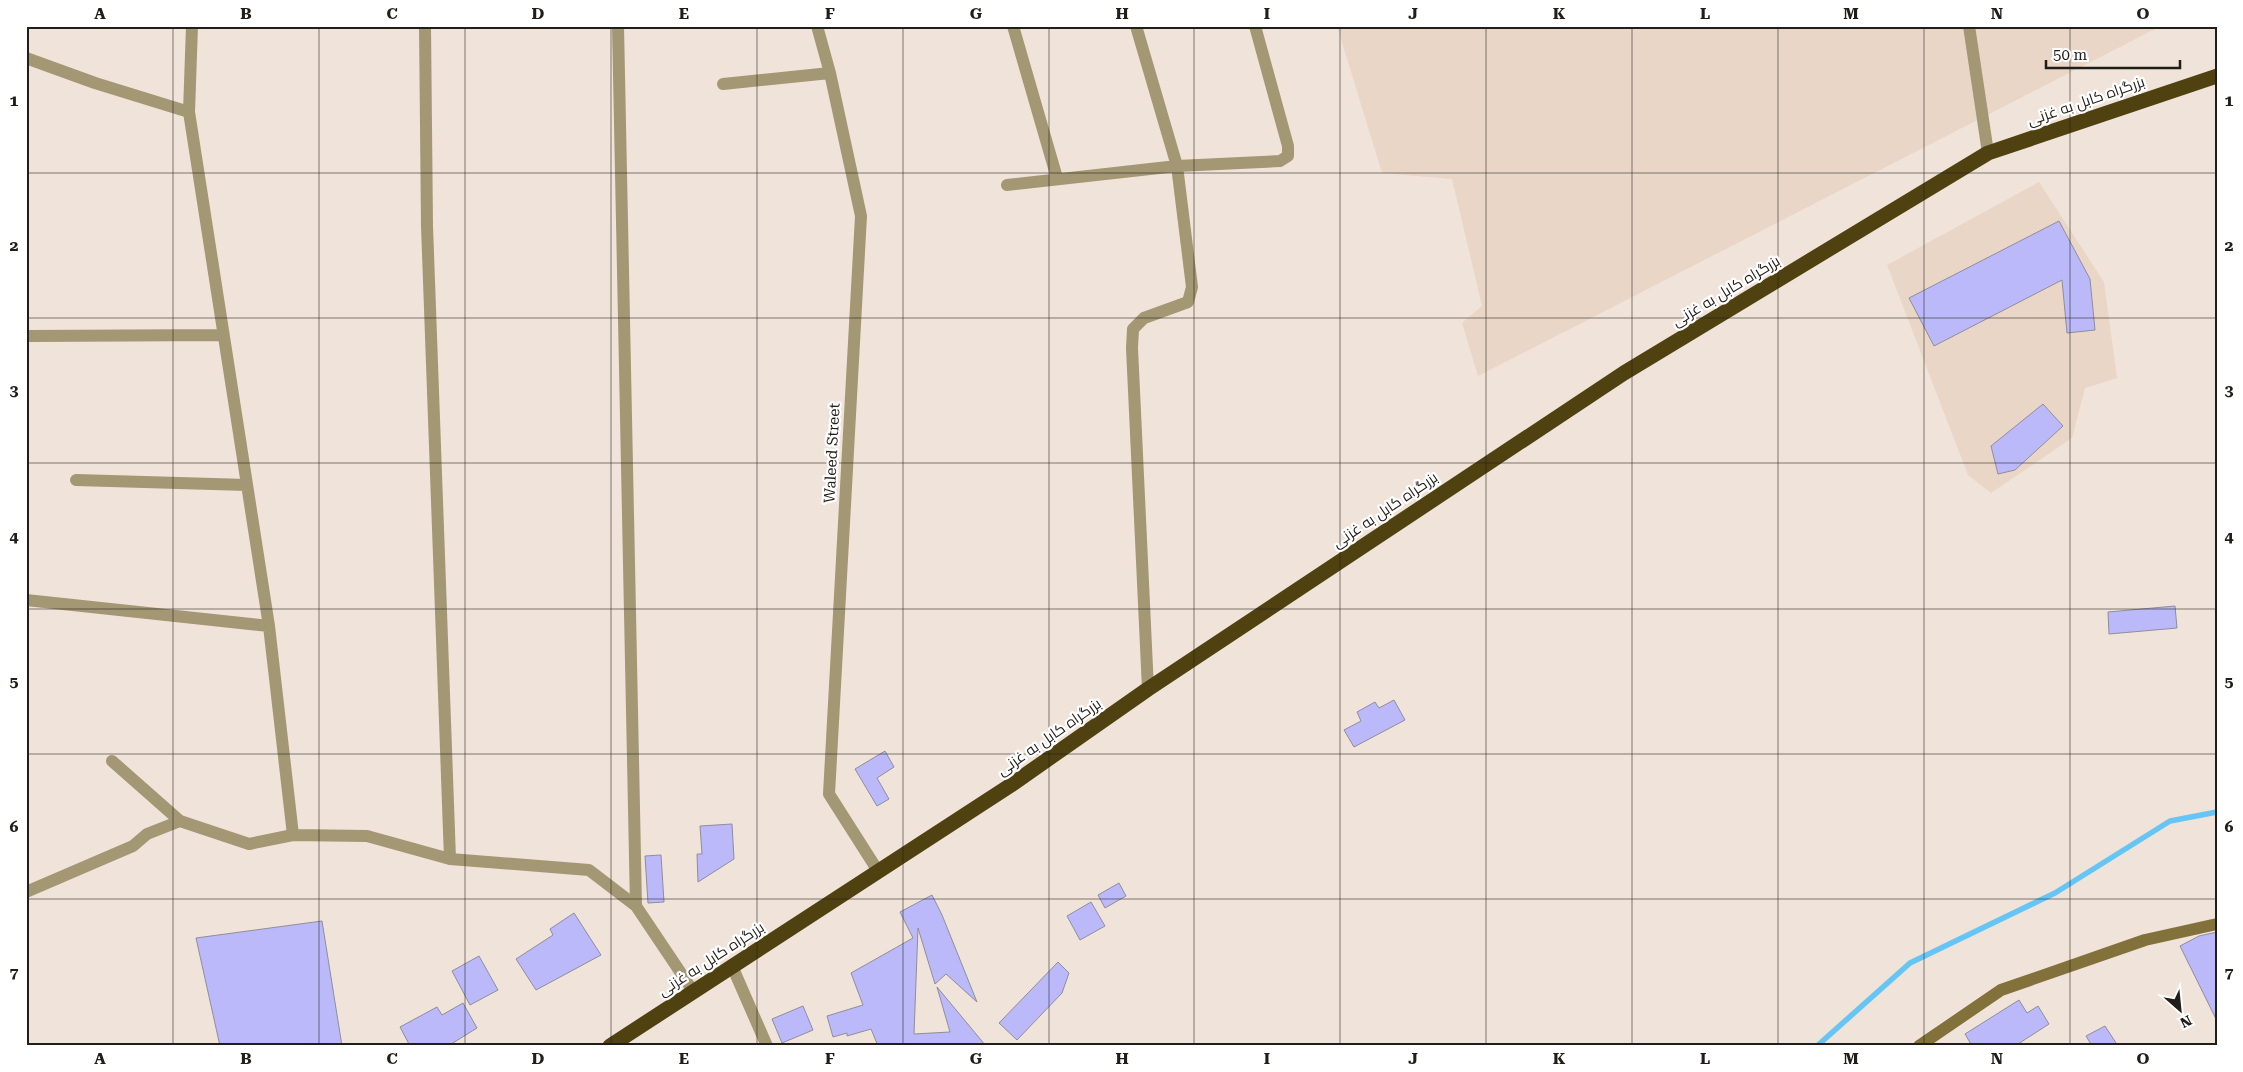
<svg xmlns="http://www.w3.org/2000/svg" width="2243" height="1072" font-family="'Roboto Serif',Cairo,serif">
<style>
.built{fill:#e9d6c7}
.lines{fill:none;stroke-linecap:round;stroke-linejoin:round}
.stream{stroke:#65c5f5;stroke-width:5.5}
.building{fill:#bbb9f9;stroke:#8e8e9b}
.street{stroke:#a39774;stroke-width:12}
.secondary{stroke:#82713a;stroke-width:12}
.highway{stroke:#4f4110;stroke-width:15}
.grid{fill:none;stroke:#211d19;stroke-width:1;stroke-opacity:0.55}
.labels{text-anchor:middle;stroke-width:4.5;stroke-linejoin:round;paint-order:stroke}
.street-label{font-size:15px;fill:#211d19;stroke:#fff}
.neatline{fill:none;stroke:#211d19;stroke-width:2}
.grid-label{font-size:16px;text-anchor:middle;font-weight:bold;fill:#211d19}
</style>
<rect width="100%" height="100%" fill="#f0e3d9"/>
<path class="built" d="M1337 26H2161L1478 376 1462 323 1482 306 1452 179 1382 173Z
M2039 182 2104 282 2117 378 2085 388 2072 438 1991 493 1968 475 1887 265Z"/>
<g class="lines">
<path class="stream" d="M1817 1046 1910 963 2055 893 2170 821 2217 812"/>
</g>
<path class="building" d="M2059 221 2090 279 2095 330 2067 333 2062 280 1934 346 1909 298Z
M2043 404 2063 426 2015 470 1998 474 1991 446Z
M2175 606 2177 628 2109 634 2108 612Z
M1394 700 1405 720 1354 747 1344 730 1361 721 1357 712 1375 702 1379 708Z
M885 751 894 767 877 778 889 799 877 806 855 769Z
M732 824 734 859 698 882 697 854H702L700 826Z
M661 855 664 902 648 903 645 856Z
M1119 883 1126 896 1105 908 1098 895Z
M932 895 942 915 977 1002 946 974 935 984 918 928 914 1034 950 1032 937 987 986 1046H878L871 1029 847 1036V1033L833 1037 827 1016 863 1005 851 973 913 938 900 912Z
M1091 902 1105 926 1080 940 1067 916Z
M574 913 601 955 536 990 516 959 553 935 550 929Z
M322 921 342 1046H220L196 938Z
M2217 932V1021L2180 946 2199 936Z
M479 956 498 990 470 1005 452 971Z
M1058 962 1069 973 1062 993 1017 1040 999 1023Z
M2019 1000 2027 1013 2038 1006 2049 1024 2015 1046H1972L1965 1034Z
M463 1003 477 1028 448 1046H410L400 1027 437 1007 442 1015Z
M803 1006 813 1030 782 1043 772 1019Z
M2105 1026 2118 1046H2092L2086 1036Z"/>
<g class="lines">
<path class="street" d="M192 26 189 112 269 626 293 835
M425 26 427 226 450 859
M618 26 636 906
M817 26 830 73 861 216 829 794 878 871
M1013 26 1057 178
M1136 26 1177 166 1192 287 1188 302 1144 318 1133 329 1132 348 1148 689
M1969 26 1988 153
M26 58 95 83 189 112
M723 84 830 73
M1007 185 1177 166 1280 161 1288 156V146L1255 26
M29 336 223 335
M76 480 247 485
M26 600 269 626
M112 761 180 821 249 844 293 835 367 836 450 859 589 870 636 906 693 991
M26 892 133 846 147 834 180 821
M732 966 767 1046"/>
<path class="secondary" d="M1919 1046 2001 990 2145 940 2217 924"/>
<path class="highway" d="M610 1046 1011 785 1148 689 1624 373 1988 153 2217 76"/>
</g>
<path class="grid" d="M173 26V1046M319 26V1046M465 26V1046M611 26V1046M757 26V1046M903 26V1046M1049 26V1046M1194 26V1046M1340 26V1046M1486 26V1046M1632 26V1046M1778 26V1046M1924 26V1046M2070 26V1046M26 173H2217M26 318H2217M26 463H2217M26 609H2217M26 754H2217M26 899H2217"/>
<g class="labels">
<g class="street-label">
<text transform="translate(2086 101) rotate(-19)" y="5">بزرگراه کابل به غزنی</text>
<text transform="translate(1726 291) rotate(-31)" y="5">بزرگراه کابل به غزنی</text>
<text transform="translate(832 453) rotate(-87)" y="5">Waleed Street</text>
<text transform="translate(1385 510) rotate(-34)" y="5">بزرگراه کابل به غزنی</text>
<text transform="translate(1049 737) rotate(-35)" y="5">بزرگراه کابل به غزنی</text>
<text transform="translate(711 959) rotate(-33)" y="5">بزرگراه کابل به غزنی</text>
</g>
</g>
<rect width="2243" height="1072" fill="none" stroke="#ffffff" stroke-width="55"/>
<g transform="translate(2180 1010) rotate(153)" stroke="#ffffff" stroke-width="4" paint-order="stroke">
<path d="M0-4L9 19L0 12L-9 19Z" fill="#211d19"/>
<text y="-8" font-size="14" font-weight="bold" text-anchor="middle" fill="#211d19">N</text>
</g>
<path d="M2046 60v8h134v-8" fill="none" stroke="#211d19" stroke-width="2.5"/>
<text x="2053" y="60" font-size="15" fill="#211d19" stroke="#ffffff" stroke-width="4" paint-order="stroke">50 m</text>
<rect x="28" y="28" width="2188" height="1016" class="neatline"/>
<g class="grid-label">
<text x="100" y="19">A</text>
<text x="246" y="19">B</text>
<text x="392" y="19">C</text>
<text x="538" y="19">D</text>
<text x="684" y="19">E</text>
<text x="830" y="19">F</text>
<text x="976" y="19">G</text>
<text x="1122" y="19">H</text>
<text x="1267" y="19">I</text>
<text x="1413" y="19">J</text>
<text x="1559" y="19">K</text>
<text x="1705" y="19">L</text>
<text x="1851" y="19">M</text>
<text x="1997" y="19">N</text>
<text x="2143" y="19">O</text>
<text x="14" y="106">1</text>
<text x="2229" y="106">1</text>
<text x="14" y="251">2</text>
<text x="2229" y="251">2</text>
<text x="14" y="396">3</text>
<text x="2229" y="396">3</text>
<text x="14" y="542">4</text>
<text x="2229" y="542">4</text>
<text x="14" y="687">5</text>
<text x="2229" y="687">5</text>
<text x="14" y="832">6</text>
<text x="2229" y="832">6</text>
<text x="14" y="978">7</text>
<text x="2229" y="978">7</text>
<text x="100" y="1064">A</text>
<text x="246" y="1064">B</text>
<text x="392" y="1064">C</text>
<text x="538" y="1064">D</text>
<text x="684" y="1064">E</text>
<text x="830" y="1064">F</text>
<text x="976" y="1064">G</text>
<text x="1122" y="1064">H</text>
<text x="1267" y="1064">I</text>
<text x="1413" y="1064">J</text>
<text x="1559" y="1064">K</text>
<text x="1705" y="1064">L</text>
<text x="1851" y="1064">M</text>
<text x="1997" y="1064">N</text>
<text x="2143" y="1064">O</text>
</g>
</svg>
